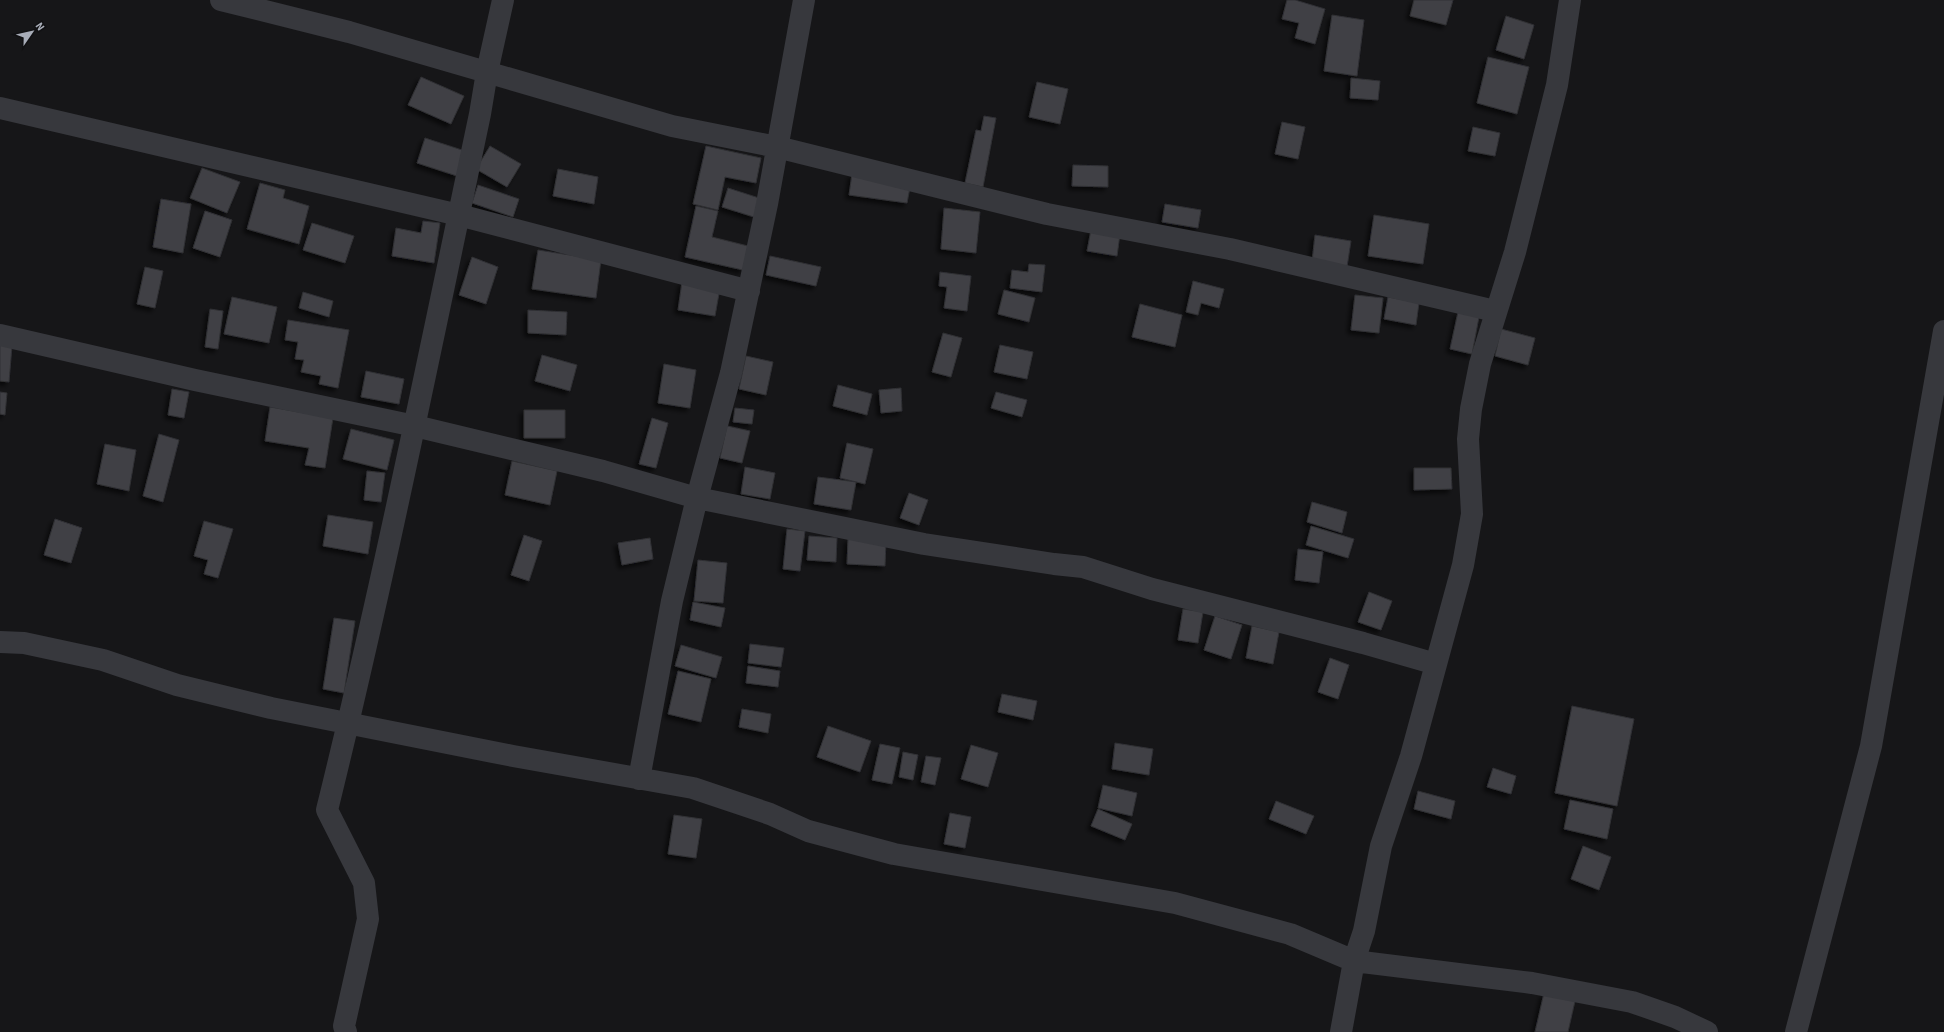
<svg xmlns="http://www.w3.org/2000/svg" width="1944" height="1032" font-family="'Source Sans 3',sans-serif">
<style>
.building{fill:#404145;stroke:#303034;filter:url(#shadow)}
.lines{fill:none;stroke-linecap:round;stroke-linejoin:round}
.minor{stroke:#37383d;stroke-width:22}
</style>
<defs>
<filter id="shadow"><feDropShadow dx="-3.5" dy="3.5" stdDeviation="2" flood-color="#0009"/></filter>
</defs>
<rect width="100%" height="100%" fill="#161618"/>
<path class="building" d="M1287 0H1295L1325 9 1315 44 1295 38 1299 23 1282 19Z
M1414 0H1453L1446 25 1410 16Z
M1332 15 1364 20 1357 76 1324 71Z
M1506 16 1534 25 1524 59 1496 50Z
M1488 57 1529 67 1517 114 1477 103Z
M421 77 464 96 451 124 408 105Z
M1351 78 1380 81 1378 100 1350 98Z
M1037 82 1068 89 1060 124 1029 117Z
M984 116 996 118 983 187 965 183 976 130 981 131Z
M1282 122 1305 127 1298 159 1275 154Z
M1473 127 1500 133 1495 156 1468 151Z
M425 138 465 151 457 176 417 163Z
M490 146 521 164 507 187 476 169Z
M706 146 761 158 756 183 725 177 718 210 693 204Z
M1073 165 1108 166V187L1072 186Z
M202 168 240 182 227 213 190 198Z
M558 169 598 177 594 204 553 196Z
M852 174 911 182 907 203 849 195Z
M260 183 285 190 283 198 309 206 299 244 247 229Z
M478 185 519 199 513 217 472 203Z
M728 188 759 198 754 217 722 207Z
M161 199 191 204 183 253 153 247Z
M1165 204 1201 210 1198 228 1162 222Z
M696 206 718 211 712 237 748 246 743 270 685 257Z
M944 208 980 212 976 253 941 249Z
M205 211 232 220 220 257 193 248Z
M1374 215 1429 224 1423 264 1368 256Z
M423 221 440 223 434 263 392 256 396 228 421 233Z
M312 223 354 236 345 263 303 250Z
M1091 230 1120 234 1117 256 1087 251Z
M1315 235 1351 241 1347 267 1312 262Z
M538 250 601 260 596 298 532 289Z
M770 256 821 267 816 286 766 275Z
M472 257 498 267 486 304 459 295Z
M1029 264 1045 265 1042 292 1010 288 1012 270 1028 272Z
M145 267 163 271 155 308 137 304Z
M940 272 971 276 967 311 944 308 947 287 939 286Z
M1193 281 1224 289 1219 308 1201 303 1198 315 1186 312Z
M682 282 720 288 715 316 678 310Z
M1004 290 1035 298 1029 322 998 314Z
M303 292 333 301 329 317 299 308Z
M1355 295 1383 298 1379 333 1351 330Z
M232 297 277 307 269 343 224 334Z
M1388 297 1419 303 1416 325 1384 319Z
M1140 304 1182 315 1175 347 1132 337Z
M210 309 223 311 218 349 205 347Z
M528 310 567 312 566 335 528 333Z
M1458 312 1479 317 1472 354 1450 349Z
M288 320 349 330 338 388 319 384 321 376 301 372 304 360 295 359 298 342 285 340Z
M1501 329 1535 338 1528 365 1495 356Z
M943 333 962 338 951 377 932 372Z
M0 345 12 346 9 382 0 381Z
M1000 345 1033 352 1027 379 994 372Z
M542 355 577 365 570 391 535 381Z
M746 356 773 362 766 395 739 389Z
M664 364 696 370 690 408 658 403Z
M366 371 404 379 399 404 361 397Z
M838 385 872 394 867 415 833 406Z
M901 388 902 411 881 413 879 390Z
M172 389 189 392 184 418 168 415Z
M0 392 7 393 5 415 0 414Z
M996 392 1027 400 1022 417 991 408Z
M270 407 333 418 325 468 305 465 309 448 265 441Z
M735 408 754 410 752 424 733 422Z
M524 410H565V438H524Z
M652 418 668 423 656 468 639 464Z
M727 426 750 431 742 463 720 458Z
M351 429 394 440 387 470 343 459Z
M159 434 179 440 163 502 143 496Z
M847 443 873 449 865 484 840 478Z
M105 444 136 450 129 491 97 484Z
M512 461 557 471 550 505 505 495Z
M745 467 775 473 770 499 741 494Z
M1414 468H1451L1452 489 1414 490Z
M367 471 385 473 381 502 364 500Z
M818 477 856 482 851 510 814 504Z
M909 493 928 500 919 525 900 518Z
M1312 502 1347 512 1342 533 1307 522Z
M328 515 373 522 368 554 323 546Z
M55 519 82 528 71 563 44 555Z
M204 521 233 529 218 578 204 574 208 560 194 556Z
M1311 526 1354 539 1348 558 1306 545Z
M787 529 805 531 800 571 783 569Z
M524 535 542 541 529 581 511 575Z
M809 536 837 538 836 562 807 560Z
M650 538 653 559 622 565 618 543Z
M848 539 886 541 885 566 847 564Z
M1298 549 1323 552 1319 583 1295 580Z
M698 560 727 563 723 603 694 601Z
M1369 592 1392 601 1381 630 1358 622Z
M693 602 725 608 721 627 690 620Z
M1183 609 1203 612 1198 643 1178 640Z
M1215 616 1242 625 1231 659 1204 650Z
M334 618 355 621 344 693 323 689Z
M1252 626 1279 632 1273 664 1246 658Z
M750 644 784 648 781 667 748 663Z
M681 645 722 657 716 678 675 666Z
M1330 658 1349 665 1338 699 1318 692Z
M748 666 780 671 778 687 746 683Z
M678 671 711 679 701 722 668 714Z
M1002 694 1037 701 1033 720 998 712Z
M1572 706 1634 719 1617 806 1555 793Z
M742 709 771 714 768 733 739 727Z
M828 726 871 741 860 772 817 757Z
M1115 743 1153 749 1149 775 1112 769Z
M880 744 900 748 892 784 872 780Z
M971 745 998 753 988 787 961 779Z
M903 752 918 755 913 780 899 777Z
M926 756 941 758 935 785 921 782Z
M1493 768 1516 776 1511 794 1487 787Z
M1103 785 1137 793 1132 816 1098 808Z
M1418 791 1455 801 1451 819 1414 809Z
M1570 800 1613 809 1607 839 1564 829Z
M1276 801 1314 816 1306 834 1269 819Z
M1098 809 1132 824 1125 840 1091 826Z
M950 813 971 817 965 848 944 844Z
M674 815 702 819 696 858 668 854Z
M1583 846 1611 857 1599 890 1571 879Z
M1544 993 1575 1001 1568 1032H1535Z"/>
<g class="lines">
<path class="minor" d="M221 0 349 32 672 126 777 147 1047 214 1230 249 1495 311
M0 108 459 215 749 291
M0 335 195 380 415 426 603 471 697 498 924 544 1054 564 1083 567 1152 589 1363 643 1436 664
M0 642 24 643 103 660 177 685 271 708 513 756 693 788 770 814 808 831 894 854 1175 903 1290 934 1354 961 1532 983 1632 1002 1675 1017 1707 1032
M639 779 672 601 697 498 731 373 767 204 804 0
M346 1032 344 1026 368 919 364 883 327 810C384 579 431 346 480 114L487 72 503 0
M1341 1032 1354 961 1364 931 1381 846 1411 756 1463 565 1472 514 1468 439 1471 409 1480 364 1515 252 1557 85 1570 0
M1796 1032 1871 746 1944 331"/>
</g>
<g transform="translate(32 32) rotate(56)" stroke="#111113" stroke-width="3" paint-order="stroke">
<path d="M0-3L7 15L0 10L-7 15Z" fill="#a8adb8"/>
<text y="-6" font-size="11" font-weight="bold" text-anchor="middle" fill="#a8adb8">N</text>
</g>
</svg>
